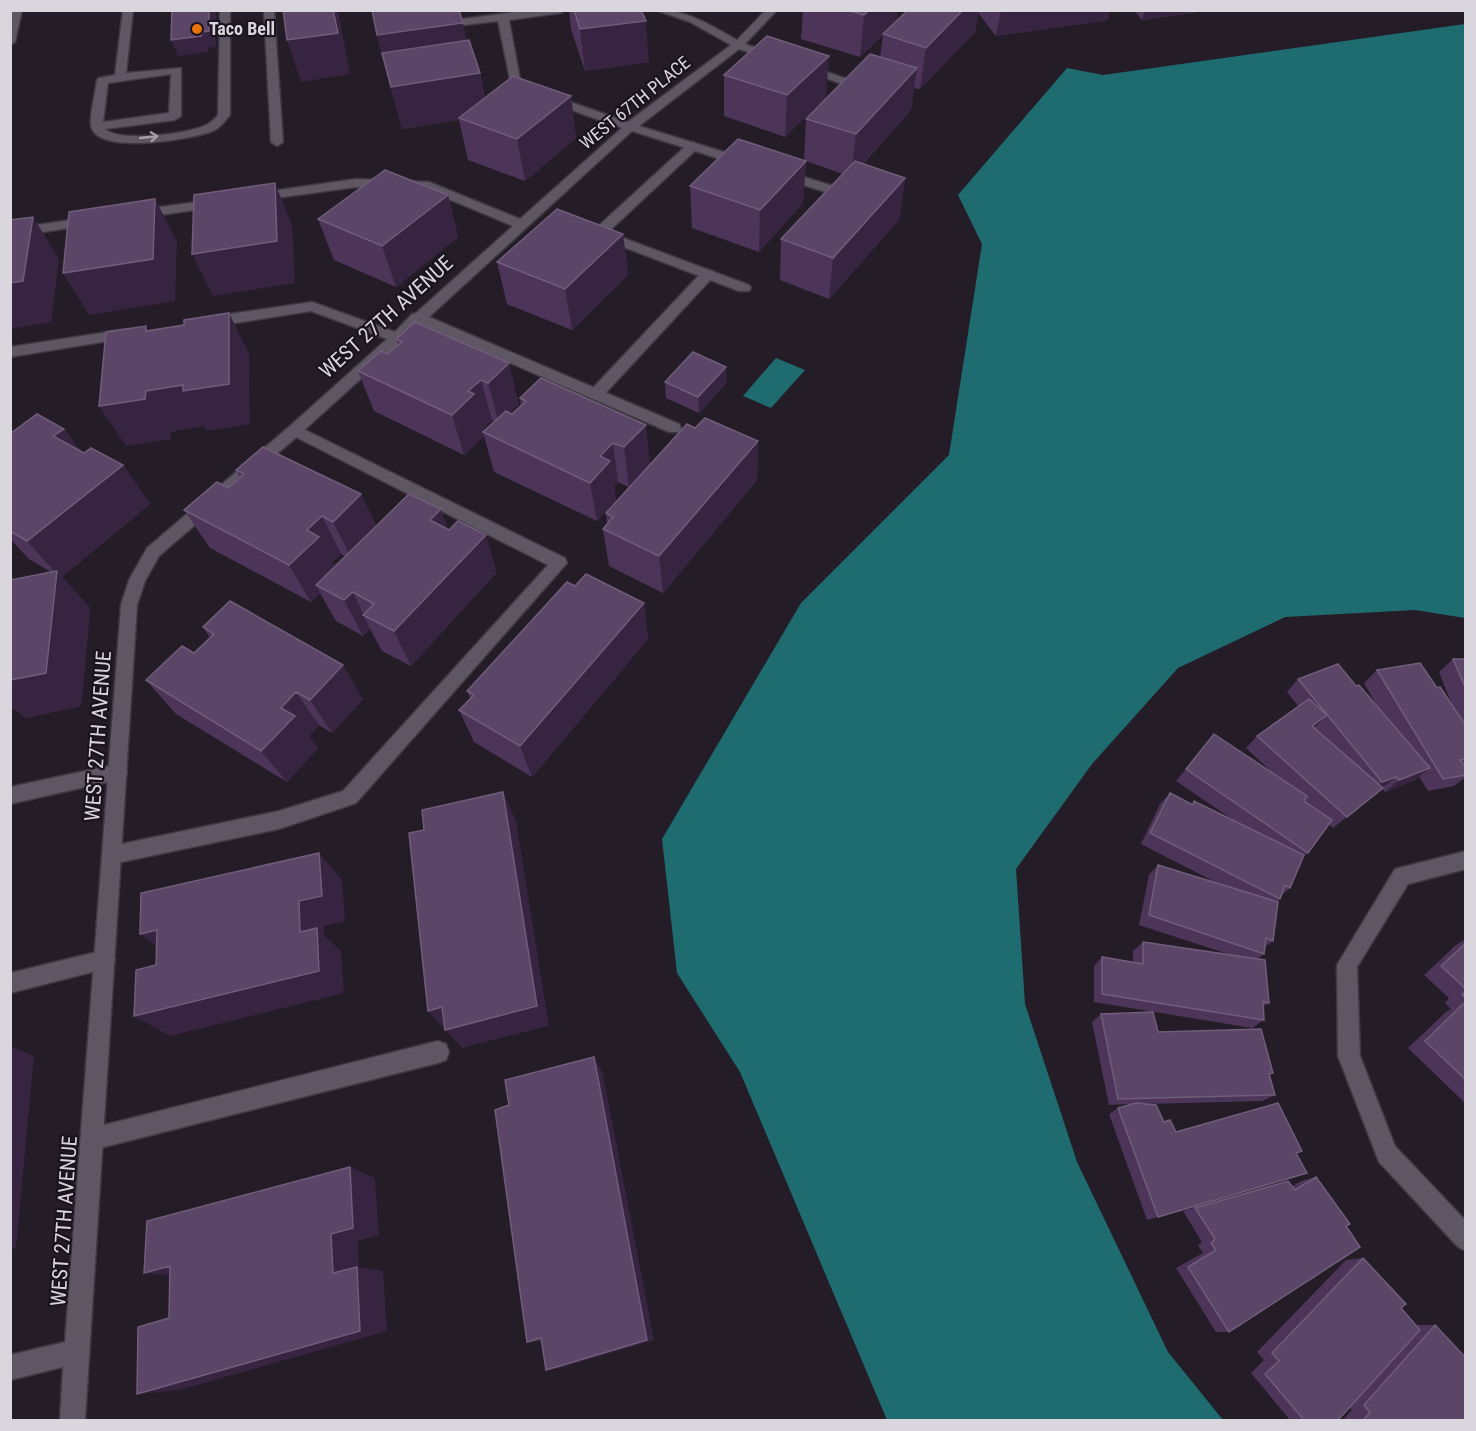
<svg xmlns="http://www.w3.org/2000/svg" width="1476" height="1431" font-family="'Roboto Condensed',sans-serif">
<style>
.water{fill:#1e6c70}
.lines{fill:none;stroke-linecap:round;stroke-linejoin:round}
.service-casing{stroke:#3e3941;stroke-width:3}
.minor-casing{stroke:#3e3941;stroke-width:3}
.service{fill:#5e5663;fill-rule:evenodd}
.minor{fill:#5e5663;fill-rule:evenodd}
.wall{fill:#4d355a;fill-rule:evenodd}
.shaded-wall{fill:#362440}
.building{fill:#5c4668;stroke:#705d7a;stroke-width:1.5}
.oneway{stroke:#a29ca6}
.food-dot{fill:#e8710a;stroke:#1a141e;stroke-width:2}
.labels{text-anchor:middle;stroke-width:4.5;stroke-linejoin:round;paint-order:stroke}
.far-poi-label{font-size:18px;font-weight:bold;fill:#dad6dd;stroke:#1a141e;text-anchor:start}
.far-street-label{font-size:18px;fill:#dad6dd;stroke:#1a141e}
.street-label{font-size:21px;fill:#dad6dd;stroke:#1a141e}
</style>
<rect width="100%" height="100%" fill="#241d28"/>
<path class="water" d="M1465 24V618L1415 610 1285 617 1178 668 1092 764 1016 869 1025 1004 1077 1162 1168 1352 1223 1420H887L740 1072 677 973 662 839 801 603 949 455 982 244 958 195 1067 68 1103 75Z
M776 358 805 370 771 408 743 396Z"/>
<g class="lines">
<g class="service-casing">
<path id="service" d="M12 10H22L15 42 10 45Z
M123 10H133L126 73 181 68V116L175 120 105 129C119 143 191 134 208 124 212 122 215 118 218 115L220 10H230V115C225 121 220 128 213 131 193 139 97 156 91 126 89 116 96 91 97 80L99 78 115 75ZM171 74 169 113 103 122 108 83Z
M264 10H274L283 142 277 146 271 142Z
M693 142 699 146 697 149 604 236H594L593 233 594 230 689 143Z
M708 270 713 271 715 274 713 277 601 398H591L589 394 591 390 703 271Z
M295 425 565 558 567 563 356 803 279 829 112 864 105 861 102 855 105 849 112 846 279 811 343 791 548 565 290 434 287 430 290 426Z
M118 764 125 766 127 772 125 778 10 804V787Z
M105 950 112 953 115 960 112 967 10 993V973Z
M438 1041 446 1044 449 1052 446 1060 438 1063 92 1150 84 1147 81 1139 84 1131 92 1128Z"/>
</g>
<g class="minor-casing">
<path id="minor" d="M530 10H565L560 13 509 20 521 85 628 122 731 45 690 22 656 10C688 10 710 25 737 40L766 10H777L745 44 779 56V60H771L739 49 639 126 747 159V165H739L632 131 429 317 679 424 681 428 679 432H669L421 324 300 434 159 556 145 581 137 605 85 1420H60L63 1367 10 1380V1355L65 1342 121 605 129 580 147 548 290 426 387 339 311 311 209 327 202 322 209 317 312 302 395 332 412 314 416 313 513 226 427 190 356 187 254 201 248 197 250 194 356 179 429 182 520 219 622 128 512 89 498 21 439 28 434 25 439 22Z
M804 64 870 87 872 89 866 92 862 91 800 69V65Z
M781 170 856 193 858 196 852 200 777 177 775 174 777 171Z
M218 199 224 203 222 206 139 218 133 214 139 210Z
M91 217 96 218 97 221 96 224 10 237V229Z
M602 230 749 285 751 288 749 291H739L597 237 596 234Z
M128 329 135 334 133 337 10 357V347Z
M1466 851V869L1408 884 1357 967 1360 1056 1395 1146 1466 1221V1251L1458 1247 1379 1162 1338 1056 1337 965 1395 869Z"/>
</g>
<use href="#service" class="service"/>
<use href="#minor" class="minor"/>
</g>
<path class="wall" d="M569 10H641L649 62 585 71 571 29Z
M803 10H897L896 22 908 10H979L975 32 920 89 914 88 911 110 863 164 905 178 899 220 829 299 780 280 781 239 843 174 806 161 803 203 759 252 692 228 690 186 804 161 806 119 880 57 883 35 860 57 801 39Z
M979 10H1110L1108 20 996 36 979 14Z
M1134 10H1212L1142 20Z
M377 35 466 40 480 73 485 98 571 96 576 138 525 181 468 160 459 120 402 129Z
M724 75 826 97 785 137 724 116Z
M448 195 458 237 396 287 334 260 318 219Z
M623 234 628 275 572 330 507 304 497 262Z
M415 322 519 404 509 413 512 414 521 406 520 398 541 378 650 464 629 487 618 482 614 487 616 500 597 521 494 472 484 436 464 455 374 411 358 371 387 354 398 345 396 339ZM492 420 495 421 485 431 484 428Z
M665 382H727L699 413 666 398Z
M695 428 758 441 757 480 663 593 609 566 603 529 607 524 606 513Z
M64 429 80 451 84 453 123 465 150 504 62 577 90 608 81 706 25 718 15 709 10 710V580L51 572 29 559 10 539V434Z
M236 470 361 494 376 526 448 529 497 572 411 666 382 651 370 629 363 636 336 621 320 593 311 602 210 548 184 510 228 488 240 477ZM341 554 345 556 334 566 332 562Z
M575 586 644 603 648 639 532 777 474 742 459 710 470 698 467 691Z
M203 627 363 699 332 733 319 725 309 736 318 748 287 782 176 714 146 680 194 653 210 638Z
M1453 659H1466V777L1454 786 1428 791 1419 776 1415 780 1385 792 1382 789 1333 828 1329 824 1308 853 1302 858 1290 888 1282 895 1280 899 1277 902 1273 941 1265 947 1264 954 1257 959 1269 1003 1263 1007 1264 1020 1252 1028 1094 1002V966L1102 957 1133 962V951L1143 942 1231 955 1139 925 1149 875 1158 865 1217 883 1141 844 1160 804 1170 793 1192 804 1194 801 1235 821 1176 781 1214 734 1276 776 1246 748 1257 736 1298 706 1287 692 1298 679 1356 686 1377 706 1364 683 1377 670 1437 688 1453 707 1439 672Z
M1466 939V1104L1408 1048 1446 1012 1451 1009 1445 1003 1449 998 1424 975 1456 945Z
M1101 1014 1158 1032 1273 1073 1269 1075 1275 1095 1262 1101 1145 1104 1176 1132 1296 1153 1307 1173 1147 1220 1109 1114 1118 1108 1132 1104 1109 1105 1092 1022Z
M1316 1177 1346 1226 1229 1332H1216L1176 1268 1203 1253 1198 1245 1202 1242 1183 1211 1288 1181 1293 1186 1301 1181Z
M1363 1258 1401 1308 1416 1325H1435L1466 1420H1343L1352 1410 1350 1408 1338 1420H1290L1251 1373 1264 1360 1257 1352 1346 1260Z"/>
<path class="shaded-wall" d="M209 10H216V47L208 48V52L178 56 171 40 202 32Z
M333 10H338L350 74 301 82 287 40Z
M869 10H897L896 22 860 57 864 15Z
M963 10H979L975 32 920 89 926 48Z
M1001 10H1110L1108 20 996 36Z
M1145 10H1212L1142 20Z
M646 21 649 62 585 71 580 29Z
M463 23 472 65 389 77 377 35Z
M829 56 826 97 785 137 787 95Z
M917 68 911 110 851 176 856 134Z
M480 73 488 115 459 118V120L402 129 391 87Z
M571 96 576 138 525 181 517 139Z
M806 161 803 203 759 252 760 210Z
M905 178 899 220 829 299 833 258Z
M275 183 292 225 295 283 213 296 192 254Z
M448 195 458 237 396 287 382 246Z
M155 199 177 241 175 301 89 315 63 273Z
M33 217 59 259 51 322 10 329V283Z
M623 234 628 275 572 330 565 289Z
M229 313 249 354 250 424 207 431 204 426 171 432V439L126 446 99 406 146 391Z
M509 363 519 404 499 423 488 383Z
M726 367 727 382 699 413 698 397Z
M481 380 492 420 484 428 485 433 483 432 484 436 464 455 452 415 468 391Z
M646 425 650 464 629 487 624 447Z
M64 429 93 468 53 436Z
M758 441 757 480 663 593 659 556Z
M613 443 618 482 614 487 616 500 597 521 590 483 600 456Z
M123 465 150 504 62 577 90 608 81 706 25 718 15 709 10 710V680L57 574 27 541Z
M361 494 378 532 352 559 333 522Z
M441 509 454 547 430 520Z
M322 516 341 554 332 562 338 574 316 585 320 593 311 602 289 565 307 530Z
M486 535 497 572 411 666 394 631Z
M353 592 370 629 363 636 344 600Z
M644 603 648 639 532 777 520 746Z
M343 665 363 699 332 733 310 700Z
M296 692 319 725 309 736 318 748 287 782 261 751 281 708Z
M1327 715 1315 727 1300 738 1312 726Z
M1430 768 1415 780 1385 792 1399 780Z
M1396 777 1382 788 1369 794 1382 782Z
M503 792 516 821 549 1026 462 1048 428 1011Z
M319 853 342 880 345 921 324 926V935L341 951 344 993 170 1036 134 1016 300 932 299 901Z
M157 930 174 958 140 934Z
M10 1046 34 1056 16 1248 10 1249Z
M594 1057 603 1074 654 1340 560 1368 546 1370Z
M350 1167 375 1178 379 1235 358 1241 359 1267 383 1271 387 1331 179 1390 137 1394 333 1273 331 1234Z
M170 1266 184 1277 144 1273Z
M541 1338H555L541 1342H527Z"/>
<path class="building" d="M172 10H209V31L202 32 201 36 171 40Z
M283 10H333L338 33 287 40Z
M372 10H459L463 23 377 35Z
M574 10H641L646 21 580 29Z
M847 10H869L864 15Z
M908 10H963L926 48 883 34Z
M767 36 829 56 787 95 724 75Z
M469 40 480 73 391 87 382 53Z
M870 54 917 68 856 134 806 119Z
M513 76 571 96 517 139 459 118Z
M738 139 806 161 760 210 690 186Z
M855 161 905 178 833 258 781 239Z
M385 170 448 195 382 246 318 219Z
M275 183 277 241 192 254 194 195Z
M155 199 153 259 63 273 69 212Z
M557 209 623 234 565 289 497 262Z
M33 217 23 281 10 283V220Z
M229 313V384L183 391V385L146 391 145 399 99 406 106 332 146 326V331L184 325V320Z
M415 322 509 363 488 383 481 380 468 391 474 394 452 415 358 371 381 351 387 354 402 342 396 339Z
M693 352 726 367 698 397 665 382Z
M541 378 646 425 624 447 613 443 600 456 610 461 590 483 483 432 506 411 512 414 526 401 520 398Z
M37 414 64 429 53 436 84 453 91 448 123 465 27 541 10 531V434Z
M705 418 758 441 659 556 603 529 613 517 606 513 687 424 695 428Z
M263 447 361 494 333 522 322 516 307 530 319 537 289 565 184 510 217 482 228 488 244 474 236 470Z
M409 494 441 509 430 520 449 530 458 521 486 535 394 631 363 615 374 604 353 592 344 600 316 585Z
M57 571 46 673 10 680V580Z
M586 574 644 603 520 746 459 710 474 695 467 691 567 582 575 586Z
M230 601 343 665 310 700 296 692 281 708 295 716 261 751 146 680 182 646 194 653 214 634 203 627Z
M1453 659H1466V689Z
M1420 663 1437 688 1440 687 1466 726V759L1460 760 1466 768V775L1443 779 1377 670Z
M1338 664 1356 686 1359 685 1430 768 1399 780 1396 777 1382 782 1298 679Z
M1309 699 1327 715 1312 726 1383 788 1347 817 1257 736Z
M1214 734 1307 796 1304 801 1332 820 1308 853 1186 769Z
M503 792 537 1006 445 1030 442 1007 428 1011 409 833 424 830 422 810Z
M1170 793 1193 805 1194 801 1304 855 1290 888 1285 885 1280 899 1150 833Z
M319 853 322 896 299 901 300 932 317 928 319 971 134 1016 136 970 156 965 157 930 140 934 141 893Z
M1158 865 1278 902 1273 941 1266 938 1264 954 1149 915Z
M1143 942 1265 960 1269 1003 1263 1002 1264 1020 1102 994V957L1143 964Z
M1466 943V989L1441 966Z
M1466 991V998L1462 995Z
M1463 1004 1466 1006V1080L1425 1041Z
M1153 1012 1158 1032 1261 1029 1273 1073 1269 1074 1275 1095 1118 1099 1101 1014Z
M594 1057 647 1340 546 1370 541 1338 527 1342 495 1110 509 1105 505 1080Z
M1136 1103 1156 1105 1164 1122 1170 1120 1176 1132 1278 1103 1302 1151 1296 1153 1307 1173 1158 1217 1118 1108Z
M350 1167 353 1228 331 1234 333 1273 357 1267 360 1331 137 1394 138 1327 169 1318 170 1266 144 1273 147 1221Z
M1316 1177 1350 1224 1346 1226 1360 1247 1229 1332 1188 1267 1216 1250 1211 1243 1215 1239 1195 1208 1288 1181 1295 1190Z
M1363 1258 1406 1304 1401 1308 1420 1330 1338 1420H1304L1265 1374 1279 1361 1272 1353Z
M1435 1325 1466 1358V1420H1363L1370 1413 1364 1405Z"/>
<defs><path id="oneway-shaft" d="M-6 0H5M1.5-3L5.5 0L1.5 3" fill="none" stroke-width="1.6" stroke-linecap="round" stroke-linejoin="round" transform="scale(1.5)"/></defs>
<use class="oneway" href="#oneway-shaft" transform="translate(149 137) rotate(-6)"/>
<circle class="food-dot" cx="197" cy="29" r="6"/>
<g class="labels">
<g class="far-poi-label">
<text x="209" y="35">Taco Bell</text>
</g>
<g class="far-street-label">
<text transform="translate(635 103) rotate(-39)" y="6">WEST 67TH PLACE</text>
</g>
<g class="street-label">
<text transform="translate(386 317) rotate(-42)" y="7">WEST 27TH AVENUE</text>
<text transform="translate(98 736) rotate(-86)" y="7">WEST 27TH AVENUE</text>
<text transform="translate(64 1221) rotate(-86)" y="7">WEST 27TH AVENUE</text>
</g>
</g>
<rect width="1476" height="1431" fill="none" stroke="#dad6dd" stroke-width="24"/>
</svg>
